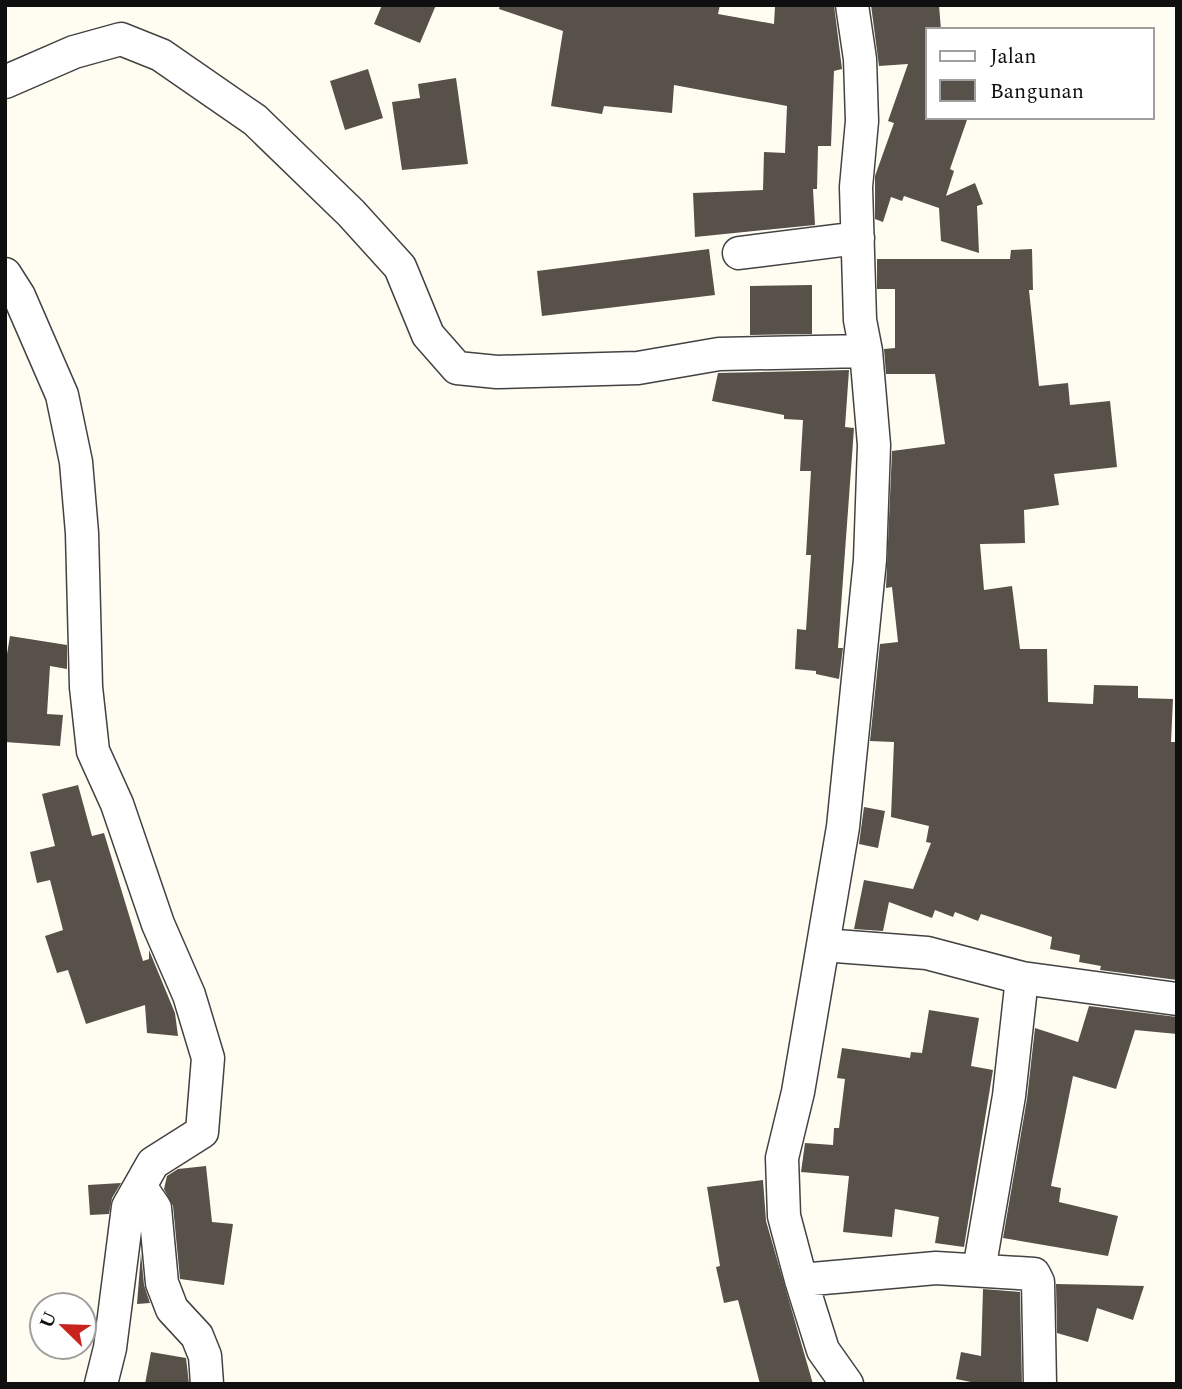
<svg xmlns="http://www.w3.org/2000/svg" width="1182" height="1389" font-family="Spectral,serif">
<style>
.building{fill:#58514a}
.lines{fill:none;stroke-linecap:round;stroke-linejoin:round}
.street-casing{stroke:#424242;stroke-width:35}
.street{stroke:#fff;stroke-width:32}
</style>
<rect width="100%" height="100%" fill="#fffdf1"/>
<path class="building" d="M382 5H436L420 43 374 24Z
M500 5H720L718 14 774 24 775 6 834 5 842 69 834 71 831 146H818L817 189H813L815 225 695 237 693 193 763 190 764 152 785 153 787 106 674 85 672 113 604 106 602 114 551 106 563 31 499 9Z
M871 5H939L941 30H928V117H968L950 169 954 171 946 196 975 183 983 204 977 206 979 253 941 241 939 208 904 196 902 201 891 197 883 222 875 219V176L894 123 888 121 908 64 879 66Z
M368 69 383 118 345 130 330 81Z
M456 78 468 164 402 170 392 102 420 98 418 84Z
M709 249 715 295 542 316 537 271Z
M1032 249 1033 290H1029L1039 386 1068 383 1070 405 1110 401 1117 467 1054 474 1059 505 1024 510 1025 543 980 544 984 590 1012 586 1020 649H1047L1048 702 1093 704 1094 685 1138 686V698L1173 699 1171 742H1177V980L1100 970 1101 966 1079 962 1080 955 1050 949 1052 937 981 914 978 921 955 912 953 917 935 910 932 918 889 902 883 931 854 929 864 880 913 889 931 843 926 842 929 826 891 817 894 742 870 741 880 644 898 642 892 587 886 588 892 451 945 444 935 374H886L884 349 895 348V289H877V259H1010L1011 250Z
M812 285V334L750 335V286Z
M849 370 845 427 854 428 838 648H843L839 679 816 674V671L795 669 797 629 806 630 811 555H806L811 471H800L803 420 784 419V415L712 401 718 373Z
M10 636 67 645V669L50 666 47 714 63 715 60 746 5 742V666Z
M78 785 92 836 104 833 143 961 149 959V950L175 1013 178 1036 147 1033 145 1005 86 1024 68 970 57 973 45 936 63 930 50 880 37 883 30 852 55 846 42 794Z
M864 807 885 811 878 848 859 844Z
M1089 1006 1177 1017V1034L1135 1030 1116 1089 1073 1076 1051 1186 1061 1188 1059 1202 1118 1216 1108 1256 1003 1238 1027 1099 1035 1028 1078 1042Z
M929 1010 979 1018 971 1066 993 1070 964 1247 935 1243 939 1217 895 1209 892 1237 843 1232 849 1176 801 1172 805 1143 833 1145 834 1128H839L845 1079 837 1078 842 1048 910 1058 911 1052 922 1053Z
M206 1166 212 1222 233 1224 224 1285 180 1279 173 1206 164 1189 167 1176 178 1169Z
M763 1180 766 1221 813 1384H760L738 1300 724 1303 716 1267 720 1266 707 1187Z
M121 1183 112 1198 109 1214 90 1215 88 1185Z
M141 1253 144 1285 150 1303 137 1304Z
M1056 1284 1104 1285 1144 1286 1133 1320 1097 1308 1088 1342 1057 1333Z
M983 1289 1020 1292 1022 1384H981L956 1379 961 1352 981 1356Z
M151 1352 186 1358 189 1384H145Z"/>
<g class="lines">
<g class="street-casing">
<path id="street" d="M5 82 74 52 121 39 161 55 255 120 351 213 400 267 428 335 457 368 497 372 638 368 719 354 866 351
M739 253 858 238
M5 274 19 296 62 395 76 462 82 533 86 687 93 751 117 804 158 924 189 995 208 1058 202 1132 153 1163 128 1207 110 1348 101 1384
M823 945 927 953 1022 978
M140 1186 155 1208 162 1283 172 1309 197 1336 205 1356 207 1384
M979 1270 1009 1096 1022 978 1177 999
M801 1280 936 1268 1034 1274 1038 1282 1040 1384
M847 1384 823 1350 801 1280 784 1216 782 1158 798 1092 843 827 870 560 874 445 866 351 860 320 856 187 862 121 860 59 852 5"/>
</g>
<use href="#street" class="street"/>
</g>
<rect width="1182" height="1389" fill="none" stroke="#0f0f0f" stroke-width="14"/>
<rect x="926" y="28" width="228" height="91" fill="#ffffff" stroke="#9f9f9f" stroke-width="2"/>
<rect x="940" y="51" width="35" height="10" fill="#ffffff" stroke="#9f9f9f" stroke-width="2"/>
<text x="990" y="63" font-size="21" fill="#0f0f0f">Jalan</text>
<rect x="940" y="80" width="35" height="21" fill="#58514a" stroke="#9f9f9f" stroke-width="2"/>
<text x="990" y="98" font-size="21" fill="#0f0f0f">Bangunan</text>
<g transform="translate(63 1326) rotate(293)"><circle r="33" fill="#ffffff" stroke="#9f9f9f" stroke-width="2"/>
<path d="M0-5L12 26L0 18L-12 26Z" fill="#c9231d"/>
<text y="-10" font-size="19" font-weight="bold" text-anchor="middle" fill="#0f0f0f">U</text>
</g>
</svg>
